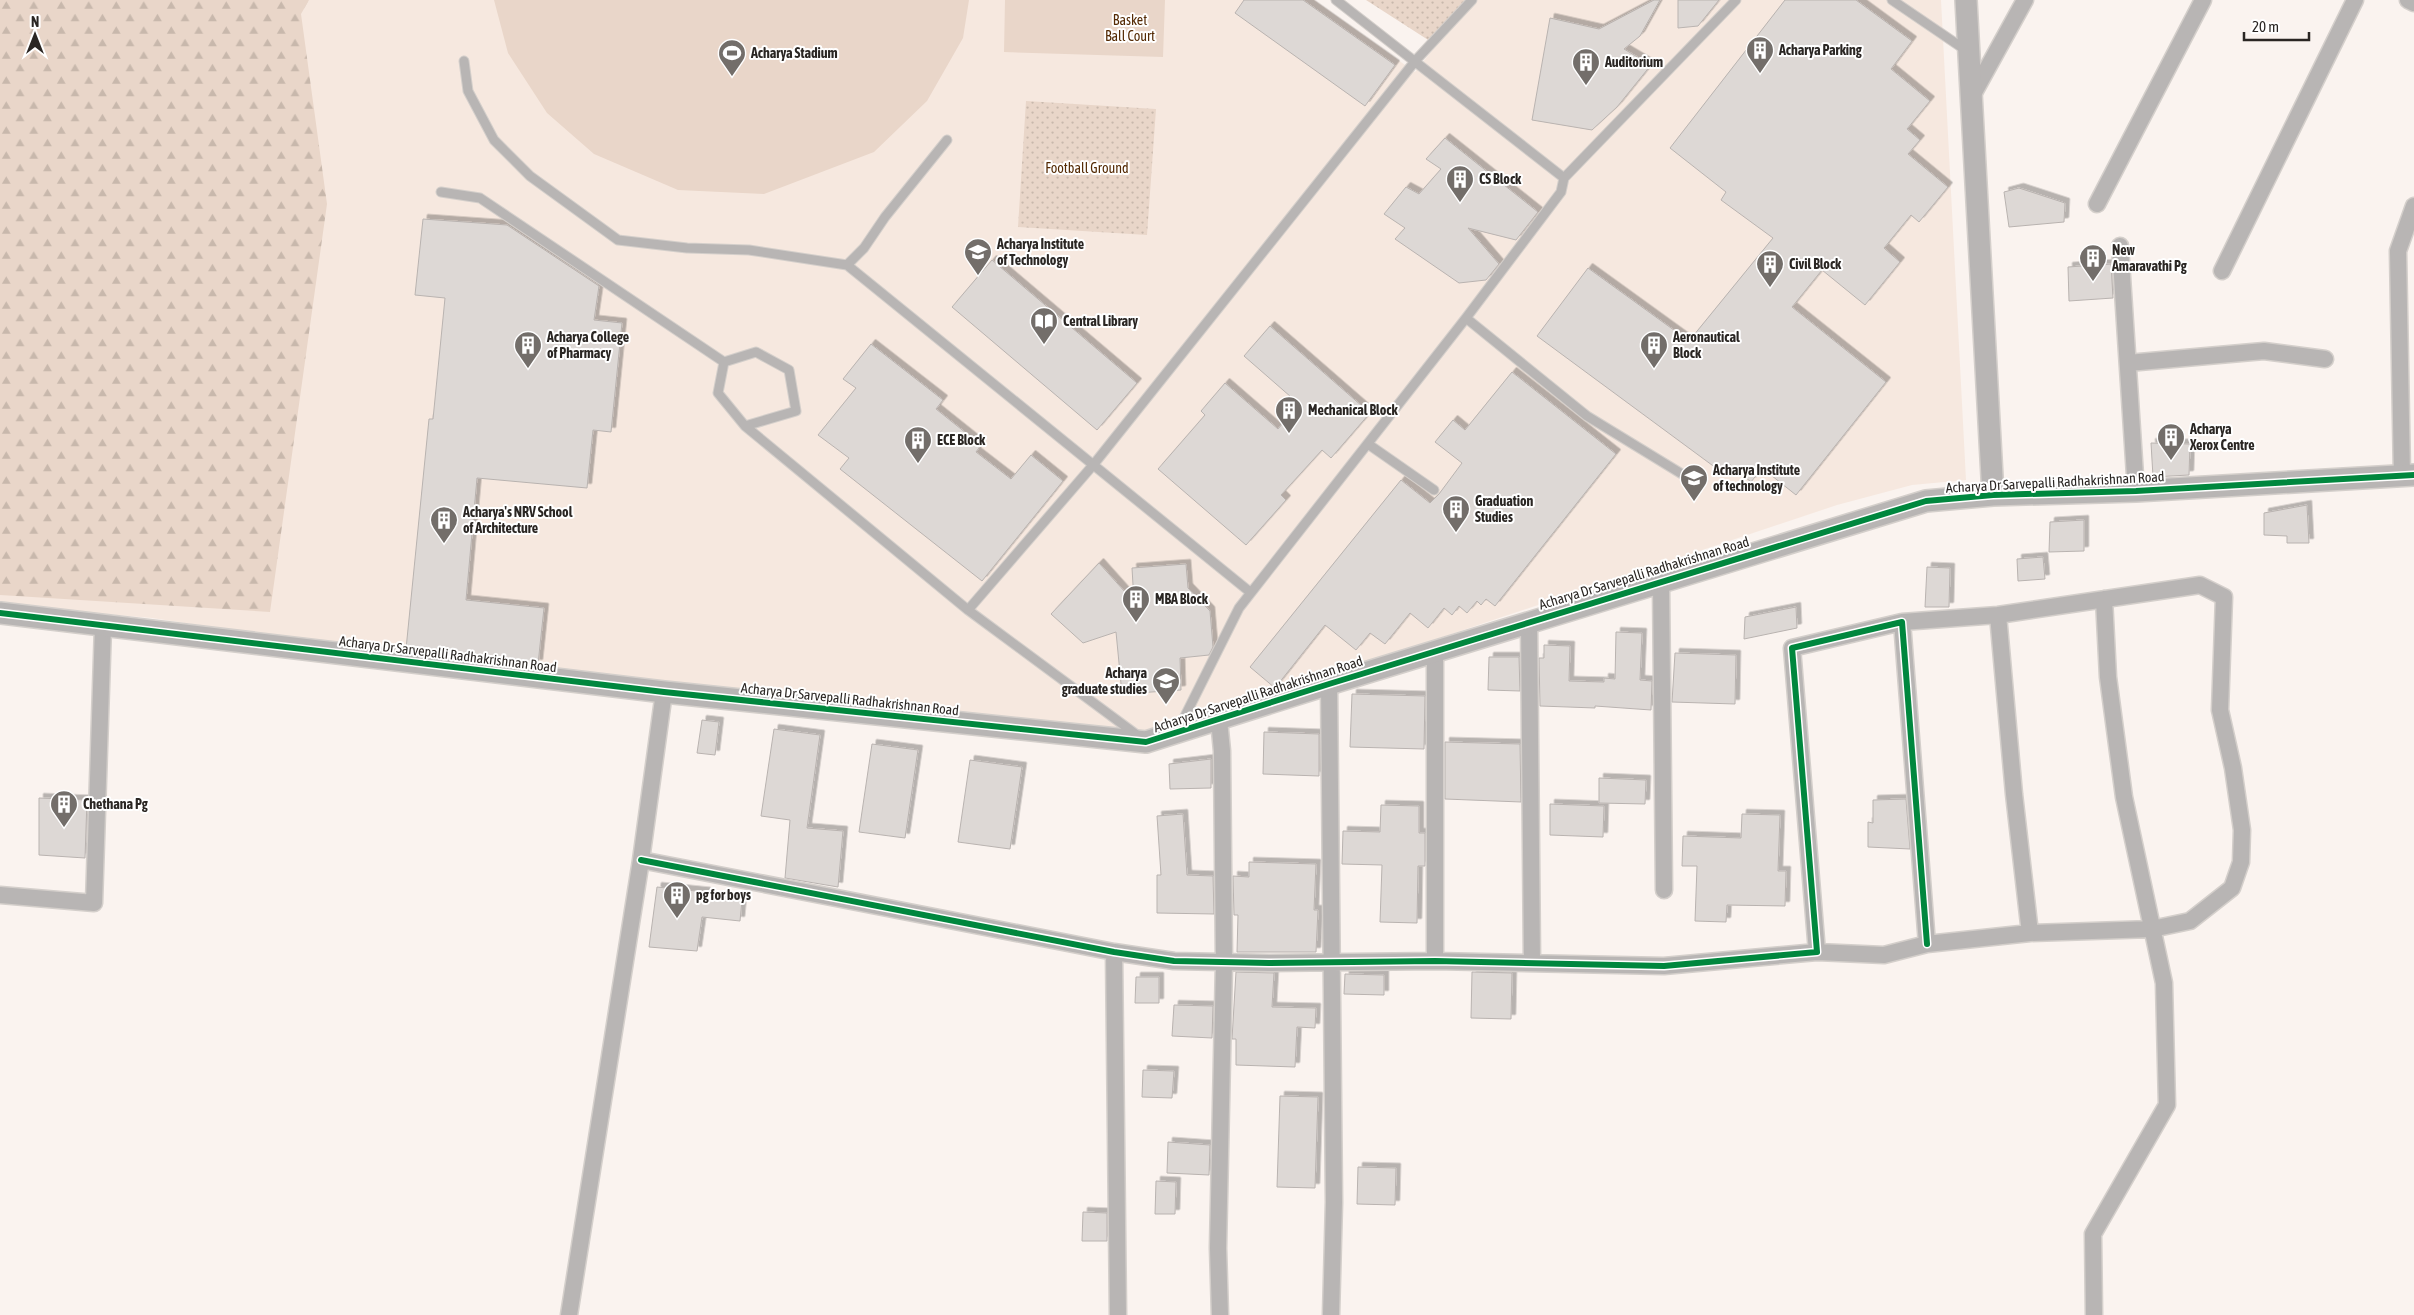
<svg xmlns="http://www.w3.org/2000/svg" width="2414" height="1315" font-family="'Asap Condensed',sans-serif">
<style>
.built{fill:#f6e8df}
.grass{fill:url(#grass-dots)}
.forest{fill:url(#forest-firs)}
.garden{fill:#e9d6c9}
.building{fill:#ddd8d5;stroke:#b9b3b0;filter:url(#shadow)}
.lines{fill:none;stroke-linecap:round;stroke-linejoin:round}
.service-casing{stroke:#d4cfcb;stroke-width:11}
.minor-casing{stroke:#d4cfcb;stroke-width:19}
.tertiary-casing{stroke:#d4cfcb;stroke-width:24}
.service{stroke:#b8b5b4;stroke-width:9}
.minor{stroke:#b8b5b4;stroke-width:16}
.tertiary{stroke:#b8b5b4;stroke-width:21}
.cycleway-casing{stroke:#fff;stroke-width:9}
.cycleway{stroke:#00873e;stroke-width:6}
.labels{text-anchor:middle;stroke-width:4;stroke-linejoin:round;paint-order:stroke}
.park-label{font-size:14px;fill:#542a04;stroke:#fff}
.poi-label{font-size:14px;font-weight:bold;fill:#2a2623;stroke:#fff;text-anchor:start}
.street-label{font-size:14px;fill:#2a2623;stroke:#fff}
</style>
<defs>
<pattern id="grass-dots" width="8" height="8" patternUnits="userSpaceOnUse" patternTransform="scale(1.25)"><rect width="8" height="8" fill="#e9d6c9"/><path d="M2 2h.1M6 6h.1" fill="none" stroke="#c8b8ac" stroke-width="1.8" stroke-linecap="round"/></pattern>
<pattern id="forest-firs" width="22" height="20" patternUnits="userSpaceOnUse" patternTransform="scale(1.25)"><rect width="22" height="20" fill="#e9d6c9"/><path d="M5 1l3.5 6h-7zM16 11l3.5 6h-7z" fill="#c8b8ac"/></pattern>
<filter id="shadow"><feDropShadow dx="4.5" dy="-4.5" stdDeviation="0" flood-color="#0004"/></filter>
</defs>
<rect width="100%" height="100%" fill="#faf3ef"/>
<path class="built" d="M0 0H1314L1415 72 1472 0H1941L1966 480 1912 485 1837 505 1141 738 356 649 152 618 0 605Z"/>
<path class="grass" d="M1366 0H1472L1436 45Z
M1026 101 1156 109 1147 235 1018 227Z"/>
<path class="forest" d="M0 0H309L301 14 327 204 270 612 0 595Z"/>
<path class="garden" d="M494 0H969L963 38 927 101 874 152 764 194 678 190 594 154 547 113 508 53Z
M1005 0H1165L1163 57 1004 52Z"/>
<path class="building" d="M1244 0H1303L1395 65 1365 106 1235 13Z
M1654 0H1660L1640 36 1624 49 1651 65 1617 107 1592 130 1532 120 1550 18 1599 29Z
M1678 0H1719L1698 26 1678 28Z
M1785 0H1856L1912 41 1891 69 1930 101 1907 129 1920 140 1908 154 1948 187 1919 222 1911 215 1884 248 1900 262 1865 305 1822 270 1792 307 1886 382 1796 495 1762 468 1751 482 1727 462 1720 471 1537 336 1588 268 1689 341 1773 238 1721 200 1726 192 1670 148Z
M1445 138 1538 212 1516 240 1468 228 1499 264 1486 280 1459 283 1395 239 1405 228 1384 214 1406 187 1419 194 1441 169 1426 159Z
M2019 188 2065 203 2064 222 2009 227 2004 192Z
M423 219 507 225 599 286 594 320 622 323 611 432 593 430 587 488 477 478 466 600 544 608 538 664 406 649 429 419H433L445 298 415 295Z
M992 260 1137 383 1097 430 952 307Z
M2111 264 2113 298 2069 301 2068 267Z
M1270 326 1370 413 1331 458 1322 450 1281 495 1286 500 1246 545 1158 469 1205 415 1201 411 1225 383 1278 429 1299 404 1244 356Z
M871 344 943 400 936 409 981 445 976 452 1011 479 1031 455 1063 481 982 581 840 469 849 458 818 435 856 388 843 379Z
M1512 372 1616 454 1495 606 1486 599 1481 605 1477 601 1467 613 1459 606 1452 615 1444 608 1428 628 1410 613 1385 644 1370 633 1356 650 1325 625 1275 688 1250 667 1401 480 1430 503 1439 494 1462 463 1435 442 1453 420 1465 430Z
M2151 443 2190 444 2189 475 2153 477Z
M2307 505 2309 543H2287V536L2264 535V513Z
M2084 520V551L2049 552 2050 522Z
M2043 557 2045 579 2018 581 2017 559Z
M1099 563 1134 602 1132 568 1186 564 1188 588 1210 611 1213 647 1209 655 1180 658 1181 690 1122 694 1116 632 1083 643 1051 614Z
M1927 567 1950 568 1949 607H1925Z
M1796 607 1797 628 1744 639 1745 617Z
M1616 632 1642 633 1640 680 1652 681 1651 710 1595 706V708L1540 706 1539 658H1544V645L1570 646 1569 681 1604 682V678L1615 679Z
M1675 653 1736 655 1735 704 1672 702Z
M1489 657H1519L1520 691 1488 690Z
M1352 694 1425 696 1424 749 1350 747Z
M702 720 719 722 715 755 697 753Z
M774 729 820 735 807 828 843 831 838 887 785 878 790 820 761 816Z
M1264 732 1319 734V776L1263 774Z
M1445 742 1520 744 1521 802 1445 799Z
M872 744 918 750 905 838 859 832Z
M1211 759V788L1170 789 1169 764Z
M970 760 1022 767 1010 849 958 842Z
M1599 778 1646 780 1645 804 1599 803Z
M39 798 87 800 85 858 39 855Z
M1906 799 1910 849 1868 847V822L1873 823V800Z
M1550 804 1604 806 1603 837 1550 835Z
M1381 805 1419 806V833H1425V866H1418L1417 923 1380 922 1382 865 1342 864 1343 831 1380 832Z
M1183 814 1187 875 1213 876 1214 914 1157 913V875H1161L1157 816Z
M1742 814 1780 815 1778 871H1786L1785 906 1727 905 1726 922 1695 921 1697 866H1682L1683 836 1741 838Z
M1249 862 1316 864 1314 910H1318L1316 952H1237L1238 915H1234L1233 876 1249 877Z
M657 887 706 892V896L742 900 740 921 702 917 697 951 649 947Z
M1236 972 1274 973 1272 1007 1316 1008 1315 1028 1297 1027 1295 1067 1236 1065V1039H1232Z
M1472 972 1512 973 1511 1019 1471 1018Z
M1345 974 1384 975V995L1344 994Z
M1136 977H1159V1003H1135Z
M1174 1005 1213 1006 1212 1038 1172 1036Z
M1143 1070 1174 1071 1172 1098 1142 1097Z
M1280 1096 1318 1097 1315 1188 1277 1187Z
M1168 1142 1210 1145 1209 1175 1167 1173Z
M1358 1167 1396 1168 1395 1205 1357 1204Z
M1156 1181 1176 1182 1175 1214H1155Z
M1083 1212 1107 1213V1241H1082Z"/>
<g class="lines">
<g class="service-casing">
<path id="service" d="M1892 0 1967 51
M464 61 468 91 494 140 530 176 618 240 687 248 749 250 847 265 1250 592
M1564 178 1736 0
M441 192 480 198 724 362 718 393 745 426 968 610 1137 735
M847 265 864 248 885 217 947 140
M1466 318 1587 416 1695 482
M724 362 756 352 789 370 796 411 745 426
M1368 444 1434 490
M968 610 1094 464 1416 60 1472 0
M1179 728 1239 608 1466 318 1561 192 1564 178 1336 0"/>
</g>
<g class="minor-casing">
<path id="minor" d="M2408 0 2414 3
M1971 98 2025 0
M2097 204 2203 0
M2120 246 2136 491
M2222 271 2355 0
M2128 363 2264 351 2325 359
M2402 476 2398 251 2414 206
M1661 584 1664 890
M1998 615 2014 794 2030 933
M1529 622 1532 963
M1329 684 1334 1202 1331 1315
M1219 720 1222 751 1224 962 1218 1248 1220 1315
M641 860 1114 952 1174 961 1269 963 1435 961 1664 966 1817 952 1792 648 1902 622 1927 944
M0 895 94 903 103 626
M1114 952 1118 1315
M1817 952 1884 955 1927 944 2030 933 2152 929 2190 921 2232 888 2241 862 2242 830 2233 768 2220 710 2224 597 2200 585 1998 615 1902 622
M1435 961V651
M569 1315 641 860 664 692
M2094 1315 2093 1234 2167 1105 2164 983 2124 797 2108 677 2104 599"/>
</g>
<g class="tertiary-casing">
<path id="tertiary" d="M1966 0 1993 495
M0 613 664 692 1146 742 1329 684 1926 501 1993 495 2136 491 2414 475"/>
</g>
<use href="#service" class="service"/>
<use href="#minor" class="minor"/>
<use href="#tertiary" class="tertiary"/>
<g class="cycleway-casing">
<path id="cycleway" d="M0 613 664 692 1146 742 1329 684 1926 501 1993 495 2136 491 2414 475
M641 860 1114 952 1174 961 1269 963 1435 961 1664 966 1817 952 1792 648 1902 622 1927 944"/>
</g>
<use href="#cycleway" class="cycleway"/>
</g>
<defs>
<g id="building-pin" transform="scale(1.4375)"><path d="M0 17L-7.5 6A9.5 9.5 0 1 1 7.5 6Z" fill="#736e6a" stroke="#fff"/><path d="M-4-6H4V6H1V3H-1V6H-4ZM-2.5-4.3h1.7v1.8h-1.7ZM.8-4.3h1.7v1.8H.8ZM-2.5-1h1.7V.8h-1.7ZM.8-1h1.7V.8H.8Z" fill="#fff"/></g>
<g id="stadium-pin" transform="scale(1.4375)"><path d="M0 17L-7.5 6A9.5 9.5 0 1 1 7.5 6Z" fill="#736e6a" stroke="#fff"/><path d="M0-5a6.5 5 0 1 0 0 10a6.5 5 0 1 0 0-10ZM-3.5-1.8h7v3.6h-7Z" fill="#fff"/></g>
<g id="university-pin" transform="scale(1.4375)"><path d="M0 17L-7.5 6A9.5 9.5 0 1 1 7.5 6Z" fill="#736e6a" stroke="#fff"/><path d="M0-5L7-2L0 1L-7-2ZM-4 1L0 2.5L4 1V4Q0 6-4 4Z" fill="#fff"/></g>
<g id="library-pin" transform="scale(1.4375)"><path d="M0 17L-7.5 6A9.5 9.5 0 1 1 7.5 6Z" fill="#736e6a" stroke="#fff"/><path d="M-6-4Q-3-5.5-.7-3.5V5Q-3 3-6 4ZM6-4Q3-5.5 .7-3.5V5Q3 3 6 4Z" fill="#fff"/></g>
</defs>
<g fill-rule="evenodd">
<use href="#building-pin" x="1760" y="50"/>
<use href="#stadium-pin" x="732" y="53"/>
<use href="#building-pin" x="1586" y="62"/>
<use href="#building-pin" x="1460" y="179"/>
<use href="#university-pin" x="978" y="252"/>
<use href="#building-pin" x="2093" y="258"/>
<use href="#building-pin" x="1770" y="264"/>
<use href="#library-pin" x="1044" y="321"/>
<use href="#building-pin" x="528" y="345"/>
<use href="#building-pin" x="1654" y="345"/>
<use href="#building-pin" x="1289" y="410"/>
<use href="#building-pin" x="2171" y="437"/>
<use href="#building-pin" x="918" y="440"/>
<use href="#university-pin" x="1694" y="478"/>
<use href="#building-pin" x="1456" y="509"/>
<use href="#building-pin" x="444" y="520"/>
<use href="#building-pin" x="1136" y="599"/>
<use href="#university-pin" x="1166" y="681"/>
<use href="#building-pin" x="64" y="804"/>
<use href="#building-pin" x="677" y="895"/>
</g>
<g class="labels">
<g class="park-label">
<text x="1130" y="25">Basket<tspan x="1130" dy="16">Ball Court</tspan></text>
<text x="1087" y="173">Football Ground</text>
</g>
<g class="poi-label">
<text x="1779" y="55">Acharya Parking</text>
<text x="751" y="58">Acharya Stadium</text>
<text x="1605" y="67">Auditorium</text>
<text x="1479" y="184">CS Block</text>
<text x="997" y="249">Acharya Institute<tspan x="997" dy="16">of Technology</tspan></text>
<text x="2112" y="255">New<tspan x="2112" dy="16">Amaravathi Pg</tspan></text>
<text x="1789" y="269">Civil Block</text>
<text x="1063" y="326">Central Library</text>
<text x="547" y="342">Acharya College<tspan x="547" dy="16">of Pharmacy</tspan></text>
<text x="1673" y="342">Aeronautical<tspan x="1673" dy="16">Block</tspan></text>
<text x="1308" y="415">Mechanical Block</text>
<text x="2190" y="434">Acharya<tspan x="2190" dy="16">Xerox Centre</tspan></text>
<text x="937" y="445">ECE Block</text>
<text x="1713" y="475">Acharya Institute<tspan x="1713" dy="16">of technology</tspan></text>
<text x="1475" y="506">Graduation<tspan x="1475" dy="16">Studies</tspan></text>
<text x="463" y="517">Acharya's NRV School<tspan x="463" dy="16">of Architecture</tspan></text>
<text x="1155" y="604">MBA Block</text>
<text x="1147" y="678" text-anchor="end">Acharya<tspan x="1147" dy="16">graduate studies</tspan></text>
<text x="83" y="809">Chethana Pg</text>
<text x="696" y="900">pg for boys</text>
</g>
<g class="street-label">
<text transform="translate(2055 482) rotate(-3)" y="5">Acharya Dr Sarvepalli Radhakrishnan Road</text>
<text transform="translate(1644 573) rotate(-17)" y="5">Acharya Dr Sarvepalli Radhakrishnan Road</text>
<text transform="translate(448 654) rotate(7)" y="5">Acharya Dr Sarvepalli Radhakrishnan Road</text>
<text transform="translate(1258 694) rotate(-18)" y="5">Acharya Dr Sarvepalli Radhakrishnan Road</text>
<text transform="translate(850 699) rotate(6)" y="5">Acharya Dr Sarvepalli Radhakrishnan Road</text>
</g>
</g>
<g transform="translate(35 35)" stroke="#ffffff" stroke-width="4" paint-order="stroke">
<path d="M0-4L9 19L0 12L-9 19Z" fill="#2a2623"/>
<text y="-8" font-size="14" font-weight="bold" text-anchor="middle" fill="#2a2623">N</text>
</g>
<path d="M2244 32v8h65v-8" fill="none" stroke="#2a2623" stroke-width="2.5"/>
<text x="2252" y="32" font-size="15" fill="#2a2623" stroke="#ffffff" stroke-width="4" paint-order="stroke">20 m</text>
</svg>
